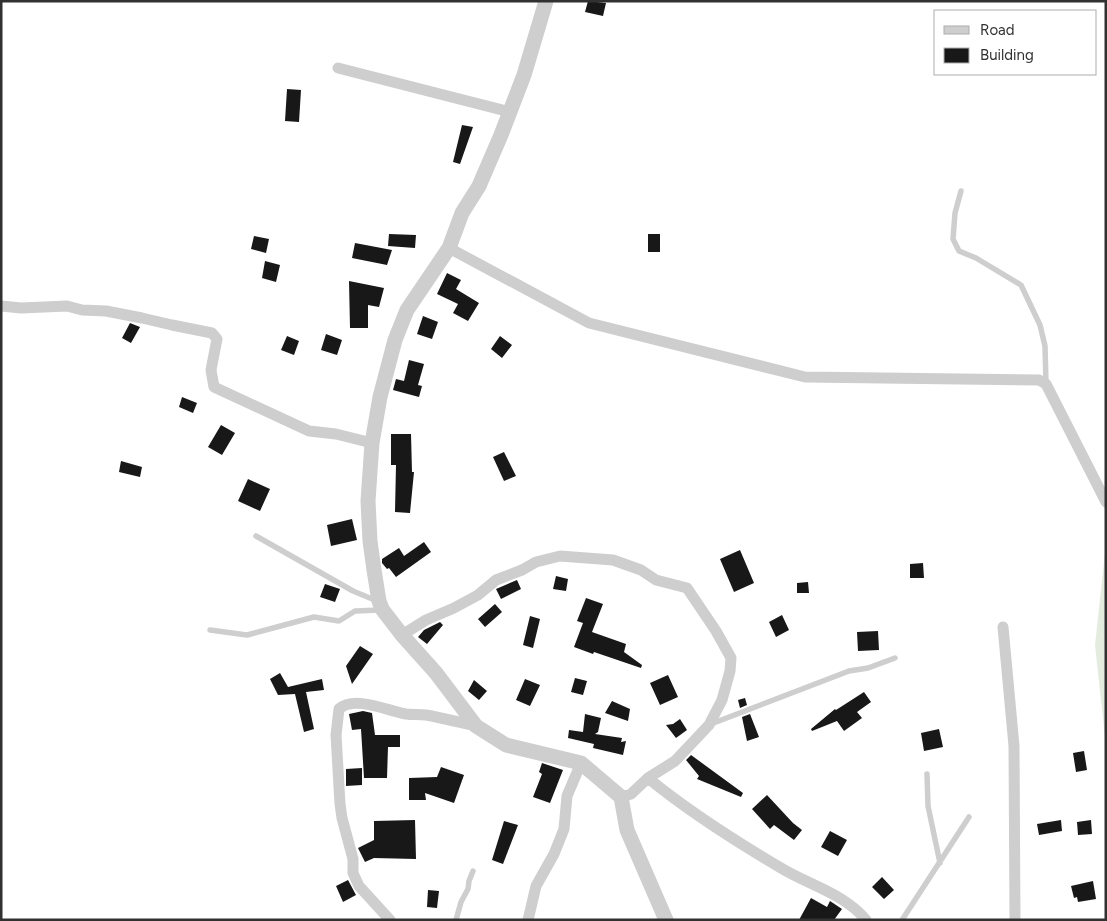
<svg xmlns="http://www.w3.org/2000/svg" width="1107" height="921" font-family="Figtree,sans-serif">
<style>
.green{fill:#e4ece0}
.building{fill:#181818}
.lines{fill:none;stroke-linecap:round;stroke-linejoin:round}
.service{stroke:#cecece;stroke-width:5.5}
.minor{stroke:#cecece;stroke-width:11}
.tertiary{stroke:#cecece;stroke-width:15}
</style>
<rect width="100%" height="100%" fill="#fff"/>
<path class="green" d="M1106 544V746L1095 645Z"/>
<path class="building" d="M588 1 606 3 603 16 585 12Z
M287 89 301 90 299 122 285 121Z
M462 125 473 127 460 164 453 162Z
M389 234 416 235 415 248 388 246Z
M648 234H660V252H648Z
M254 236 269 239 266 253 251 249Z
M355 243 392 250 387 265 352 258Z
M265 261 280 265 276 282 262 278Z
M447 273 461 280 456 289 479 303 468 321 453 313 458 304 437 294Z
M349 281 384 288 379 307 368 305V328H350Z
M423 316 438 322 432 339 417 334Z
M130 323 140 327 131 343 122 338Z
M326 334 342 340 337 355 321 350Z
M287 336 299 341 294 355 281 350Z
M500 336 512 345 502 358 491 349Z
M409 360 424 364 418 385 422 386 419 397 393 390 396 379 404 381Z
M182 397 197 403 193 413 179 407Z
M221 425 235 433 222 455 208 447Z
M391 434H411L412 472H414L410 513 395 512 396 465H391Z
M504 452 516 476 504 481 493 457Z
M121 461 142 467 140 477 119 472Z
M248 479 270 489 260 511 238 501Z
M352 519 357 540 331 546 327 525Z
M424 542 431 552 396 577 389 568 387 569 382 563V559L399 548 404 556Z
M740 550 754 583 734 592 720 559Z
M923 563 924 578H910V564Z
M556 576 568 579 566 591 553 589Z
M517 580 521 589 501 599 496 589Z
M808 582 809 593H797V583Z
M325 584 340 589 335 602 320 597Z
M586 598 603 604 592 632 626 644 624 652 642 665 641 668 594 652 593 654 574 647 583 623 577 621Z
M495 604 502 612 485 627 478 619Z
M782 615 789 630 776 637 769 622Z
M530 616 540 619 533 648 523 645Z
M440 622 443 625 427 644 418 637 424 630Z
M878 631 879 650 858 651 857 632Z
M360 646 373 654 352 684 346 666Z
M280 673 288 687 322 679 324 690 306 692 314 729 304 732 295 694 278 695 270 679Z
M668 675 678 697 660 705 650 683Z
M575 678 587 681 583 695 571 692Z
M525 679 540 685 530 706 516 700Z
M474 680 487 691 479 700 468 691Z
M864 692 871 702 857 712 862 718 844 731 837 721 812 731 811 729 835 709 836 710Z
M745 698 747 705 740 708 738 700Z
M612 701 630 709 628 721 605 713Z
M363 711 372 713 375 735H400V747H388L387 778H364L361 729 352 730 349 714Z
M585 714 601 718 598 732 595 734 622 738 621 742 626 741 623 755 593 748 594 744 568 738 569 730 583 732Z
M750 714 759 737 747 741 742 717Z
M680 719 687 730 676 738 666 725 673 724Z
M939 729 943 747 924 751 921 733Z
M1084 751 1087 770 1076 772 1073 753Z
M691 755 743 793 741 797 697 779 699 776 686 760Z
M542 763 563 770 550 803 533 797 542 774 539 772Z
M441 767 464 775 454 803 425 793 426 800H409V778L437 777Z
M362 768V785L346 786V769Z
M767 795 793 823 802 830 794 840 774 825 770 829 752 809Z
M415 820 416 859 374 858 365 862 358 848 374 840V821Z
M1061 820 1062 831 1039 835 1037 824Z
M1091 820 1092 834 1078 835 1077 822Z
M504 821 518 825 503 864 492 860Z
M830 831 847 840 838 856 821 847Z
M882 877 894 890 884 899 872 887Z
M348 880 356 895 343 902 336 886Z
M1093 881 1096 899 1078 902 1077 897 1074 898 1071 886Z
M428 890 439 891 437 908 427 907Z
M811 898 827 907 830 901 842 909 834 920H799Z"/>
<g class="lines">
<path class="service" d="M961 191 955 213 953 239 959 251 976 258 1021 285 1040 325 1045 346 1046 384
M256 536 353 591 377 601
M210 630 247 635 314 617 339 621 355 611 380 610
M711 724 849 671 868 668 895 658
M927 774 928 806 940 863
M456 920 461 902 468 889 469 881 473 871
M902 920 969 817"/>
<path class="minor" d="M338 68 510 112
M449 248 589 323 805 377 1039 380 1046 384 1106 502
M1 306 21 308 67 306 82 310 106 311 142 318 172 325 212 333 217 339 211 370 214 387 309 431 336 434 372 443
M1003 627 1014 746 1015 920
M402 635 426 620 454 608 478 595 496 580 522 570 536 562 560 556 613 560 641 570 656 580 687 588 716 631 731 658 730 671 722 700 709 725 675 761 648 778
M621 797 631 794 648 778C688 811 737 842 781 868 809 885 845 894 866 920
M390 920 359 886 353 873V859L342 818 340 804 336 735 339 709C355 695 388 711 406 714 413 715 419 714 426 715 442 718 459 722 476 726
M528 920 536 886 554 854 564 829 567 796 581 763"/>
<path class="tertiary" d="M546 1 524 75 501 135 479 186 462 213 449 248 407 310 395 340 380 397 372 443 368 501 370 541 374 570 379 601 382 609 402 635 436 673 476 726 506 745 581 763 621 797 627 830 666 920"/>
</g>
<rect width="1107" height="921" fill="none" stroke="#313131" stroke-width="5"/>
<rect x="934" y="10" width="162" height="65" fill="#ffffff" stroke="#adadad"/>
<rect x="944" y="26" width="25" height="8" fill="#cecece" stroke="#adadad"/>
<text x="980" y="35" font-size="15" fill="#313131">Road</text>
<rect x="944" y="48" width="25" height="15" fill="#181818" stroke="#adadad"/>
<text x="980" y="60" font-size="15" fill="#313131">Building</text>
</svg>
